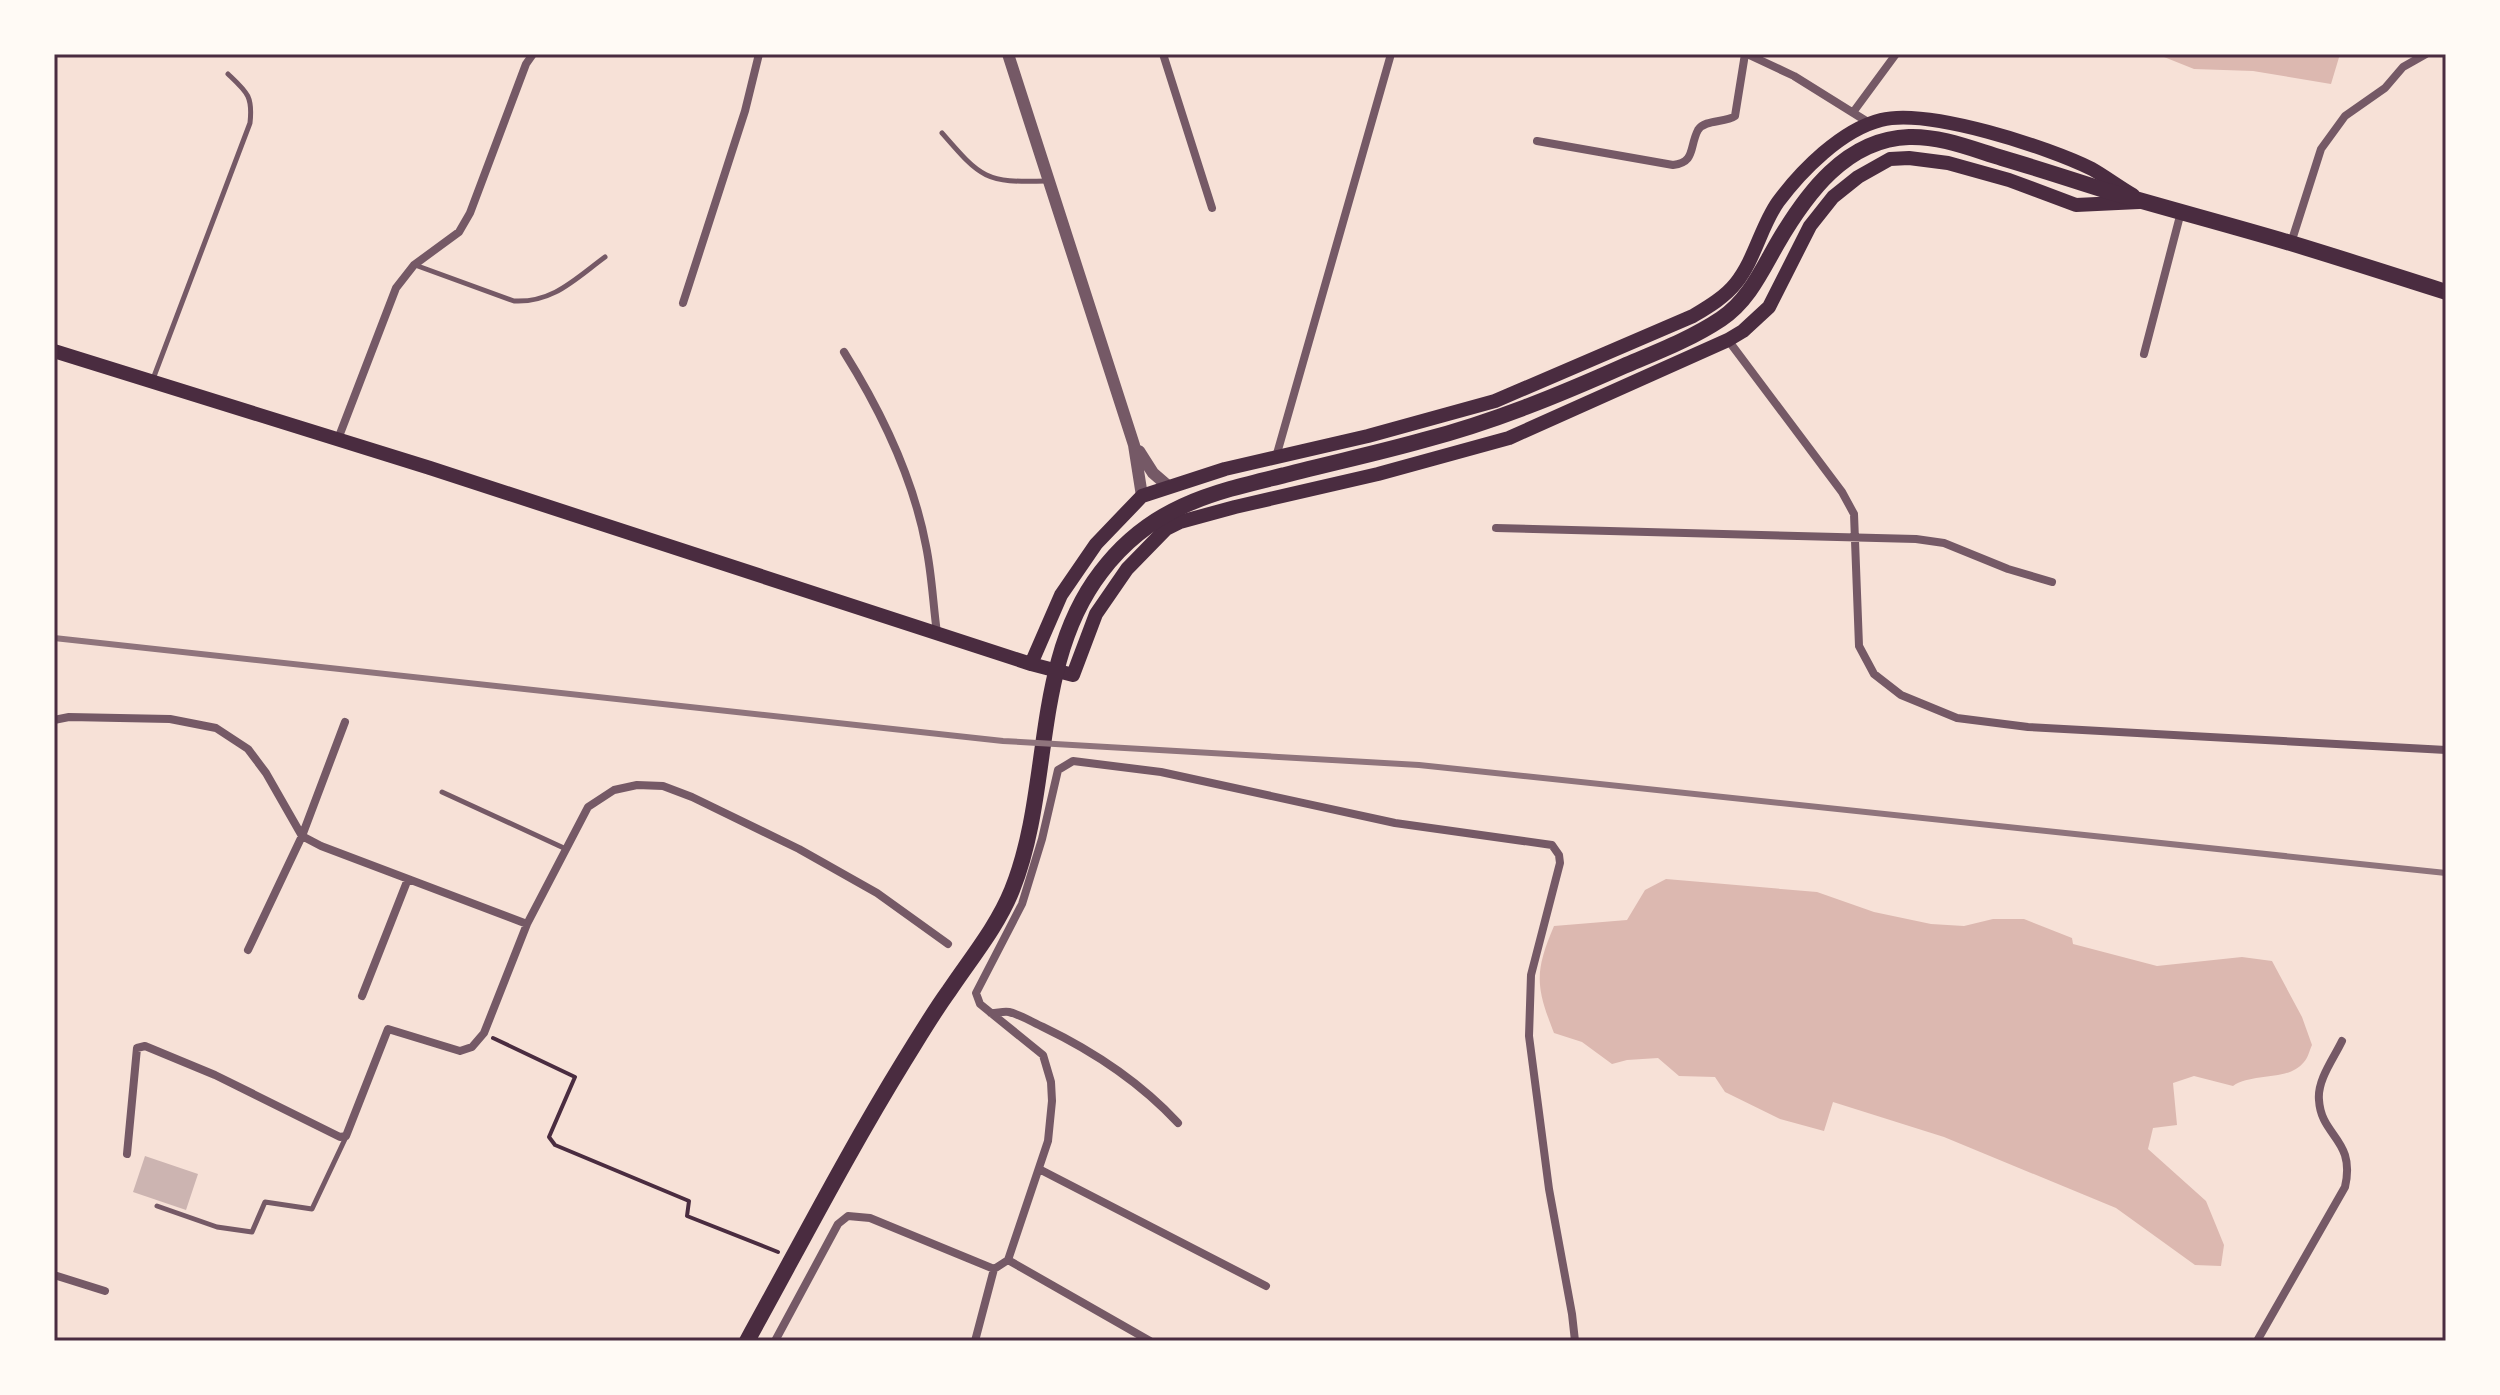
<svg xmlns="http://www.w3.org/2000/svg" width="2500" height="1395" font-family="'Work Sans',sans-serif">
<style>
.water{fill:#dcb8b0}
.building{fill:#ccb4b1}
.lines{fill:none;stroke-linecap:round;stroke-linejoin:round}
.path{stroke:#4a2c40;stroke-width:4}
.service{stroke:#755966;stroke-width:5}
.minor{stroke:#755966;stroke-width:8}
.tertiary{stroke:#755966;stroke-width:12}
.secondary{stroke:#4a2c40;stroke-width:14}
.trunk{stroke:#4a2c40;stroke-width:16}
.rail{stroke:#8f747c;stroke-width:6}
.neatline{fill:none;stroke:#4a2c40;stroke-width:3}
</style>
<rect width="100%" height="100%" fill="#f7e1d7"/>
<path class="water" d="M2165 54H2340L2331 84 2253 71 2194 69 2164 57Z
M1666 879 1817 892 1874 912 1931 924 1964 926 1993 919H2024L2072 938 2073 944 2157 966 2242 957 2272 961 2302 1017 2312 1045C2310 1049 2308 1058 2304 1062 2288 1082 2254 1072 2233 1086L2194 1076 2173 1083 2177 1125 2153 1128 2148 1149 2206 1201 2224 1245 2221 1266 2195 1265 2116 1208 1944 1137 1833 1102 1824 1131 1780 1119 1725 1092 1715 1077 1679 1076 1658 1058 1627 1060 1612 1064 1582 1042 1554 1033C1536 987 1534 973 1554 926L1627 920 1645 890Z"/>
<path class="building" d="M145 1156 198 1174 186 1210 133 1192Z"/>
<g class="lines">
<path class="path" d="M493 1038 575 1077 549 1137 555 1145 689 1201 687 1216 778 1252"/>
<path class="service" d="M942 133C981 178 985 183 1046 181
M415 265 514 301C553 303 575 279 605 257
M153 379 250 123C253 96 247 92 228 74
M442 792 566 849
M157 1206 217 1227 252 1232 265 1202 312 1209 346 1137"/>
<path class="minor" d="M1163 54 1212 208
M1747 54 1794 76 1871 124
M1854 111 1896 54
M1537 141 1673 165C1696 162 1689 147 1698 130 1705 119 1725 123 1735 116L1745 54
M2291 243 2321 149 2345 116 2385 88 2403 67 2426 54
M683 303 745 111 759 54
M1728 340 1842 492 1854 514 1859 646 1874 674 1901 695 1957 718 2028 727 2446 750
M844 352C881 411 913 477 926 546 932 575 933 604 937 633
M2144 354 2181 212
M338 439 396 288 414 265 459 232 470 213 526 64 533 54
M1276 457 1391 54
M1496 528 1916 539 1944 543 2008 569 2052 582
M54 720 69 717 170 719 216 728 248 749 266 773 302 836 321 846 527 924
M248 950 302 836 345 722
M362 996 408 879
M991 1013C997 1013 1004 1011 1009 1012 1021 1015 1032 1022 1043 1027 1093 1051 1140 1082 1178 1123
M127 1154 137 1048 145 1046 215 1075 340 1137 346 1136 388 1029 460 1051 472 1047 484 1033 527 924 588 807 614 790 637 785 663 786 692 797 799 849 877 893 948 944
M1039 1169 1266 1286
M54 1275 105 1291
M775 1341 838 1224 848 1216 870 1218 994 1269 1008 1260
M975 1341 994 1269
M1150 1341 1008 1260 1048 1141 1052 1101 1051 1082 1043 1055 980 1004 976 993 1022 904 1042 839 1058 770 1073 761 1161 772 1395 823 1552 845 1559 855 1560 863 1531 975 1529 1036 1549 1189 1572 1314 1575 1341
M2257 1341 2345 1187C2356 1139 2321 1137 2319 1100 2317 1080 2334 1058 2342 1041"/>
<path class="tertiary" d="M1008 54 1134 445 1142 496
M1139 451 1153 473 1168 486"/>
<path class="secondary" d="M54 351 430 468 1031 664 1073 675 1096 614 1127 569 1166 529 1180 522 1235 507 1378 474 1509 438 1728 340 1743 331 1769 307 1810 226 1833 197 1858 177 1890 159 1909 158 1948 163 2009 180 2076 205 2139 202
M1031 664 1061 595 1096 544 1142 496 1225 469 1368 436 1495 401 1693 316C1708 307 1725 297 1736 283 1755 259 1761 226 1778 202 1801 171 1841 130 1881 120 1928 108 2048 147 2092 169 2106 177 2119 187 2133 195"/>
<path class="trunk" d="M747 1341C799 1247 848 1152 904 1061 919 1037 933 1013 949 991 971 958 997 927 1012 890 1053 788 1031 663 1101 572 1150 507 1210 493 1285 475 1331 463 1378 453 1424 440 1493 422 1559 395 1624 366 1657 352 1691 339 1721 319 1748 301 1761 272 1777 244 1806 194 1846 139 1909 137 1941 136 1972 149 2002 158 2036 168 2070 179 2104 190 2165 208 2226 224 2287 242 2340 258 2393 275 2446 292"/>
<path class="rail" d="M54 638 1003 741 1419 765 2446 873"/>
</g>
<rect width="2500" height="1395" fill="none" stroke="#fffaf5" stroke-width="112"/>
<rect x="56" y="56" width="2388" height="1283" class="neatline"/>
</svg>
